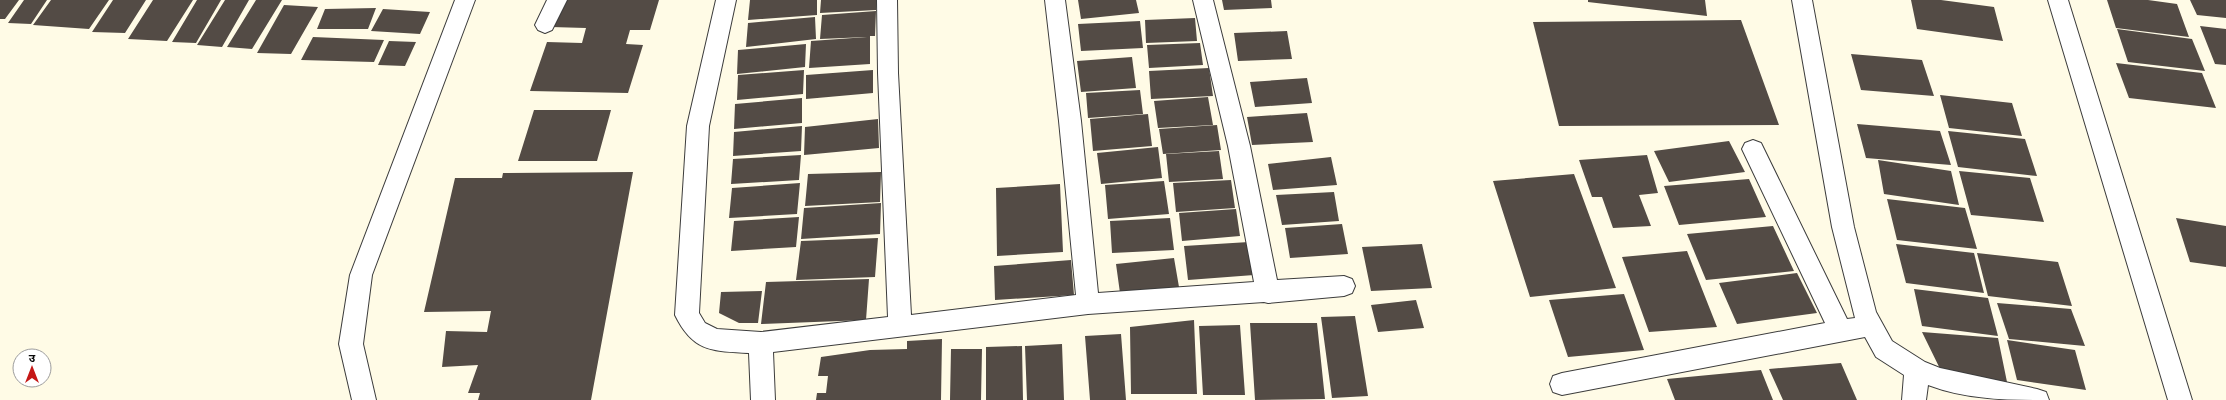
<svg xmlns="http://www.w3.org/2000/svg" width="2226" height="400" font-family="'Zilla Slab','Noto Sans Devanagari',serif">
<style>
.building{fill:#534b45}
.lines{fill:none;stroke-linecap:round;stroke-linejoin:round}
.minor-casing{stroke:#3c3c3c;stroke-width:2}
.minor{fill:#fff;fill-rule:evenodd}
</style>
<rect width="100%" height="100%" fill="#fffbe6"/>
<path class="building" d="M0 0H19L5 19H0Z
M24 0H47L31 24 8 23Z
M51 0H109L89 29 33 25Z
M113 0H146L125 33 92 32Z
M153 0H193L167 41 128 39Z
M197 0H221L196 43 172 42Z
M225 0H249L222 47 197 45Z
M256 0H282L252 49 227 47Z
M564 0H659L650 30H630L626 44 643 45 628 93 530 91 547 42 582 43 586 28 551 27Z
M750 0H817V15L748 20Z
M821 0H877L876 10 820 13Z
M1078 0H1136L1139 13 1081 19Z
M1222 0H1271L1272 8 1224 10Z
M1588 0H1705L1707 16 1588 2Z
M1911 0H1941L1994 7 2003 41 1917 29Z
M2107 0H2148L2177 4 2189 37 2116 28Z
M2190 0H2226V18L2197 15Z
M284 5 318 7 291 54 257 53Z
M376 8 368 29H317L325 9Z
M383 9 430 12 420 34 371 31Z
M876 11 875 36H870V64L809 68 811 41 867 37 820 39 822 15Z
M815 17 816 39 746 47 748 23Z
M1195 18 1197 41 1146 43 1145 20Z
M1741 20 1779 125 1559 126 1533 22Z
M1140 21 1143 48 1081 51 1078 24Z
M2200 26 2226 29V65L2215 64Z
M2117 29 2192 39 2205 71 2128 62Z
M1287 31 1292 59 1238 61 1234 33Z
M313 37 384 40 374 62 301 60Z
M389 41 416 42 405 66 378 65Z
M1200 43 1203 65 1149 68 1147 45Z
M806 44 805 67 737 74 738 50Z
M1851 54 1922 60 1934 96 1861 90Z
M1132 57 1136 88 1081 92 1077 61Z
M2116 63 2202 73 2216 108 2129 98Z
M1209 68 1213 96 1151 99 1149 71Z
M804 70 803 94 737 100 738 75Z
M873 70V93L806 99V75Z
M1307 78 1312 103 1255 107 1250 82Z
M1140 90 1143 114 1088 118 1086 93Z
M1940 95 2012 103 2022 136 1949 128Z
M1208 97 1213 125 1158 128 1154 101Z
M802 98V123L734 129 735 104Z
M534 110H611L597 161H518Z
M1307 113 1313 142 1252 145 1247 117Z
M1148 114 1152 146 1093 151 1090 119Z
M878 119 879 148 804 155 805 127Z
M1857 124 1940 131 1951 165 1866 158Z
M1217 125 1221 150 1163 154 1159 129Z
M802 126 801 151 733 156 734 132Z
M1948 131 2025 139 2037 176 1958 167Z
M1729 141 1745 172 1669 182 1654 151Z
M1158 147 1162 178 1101 184 1097 153Z
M1219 151 1223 179 1169 182 1166 154Z
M801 155 799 180 731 184 733 159Z
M1647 155 1658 193 1639 195 1651 226 1613 228 1602 197H1592L1579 160Z
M1331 157 1337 185 1273 190 1268 164Z
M1878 160 1951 171 1959 205 1884 194Z
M1959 171 2030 178 2044 222 1971 215Z
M633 172 591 400H478L480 393H468L478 365 442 367 446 331 487 332 491 311 424 312 455 178H502L503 173Z
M881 172 880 202 805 206 808 174Z
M1574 174 1616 288 1530 297 1493 181Z
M1749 179 1766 217 1679 225 1664 186Z
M1231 180 1235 208 1176 212 1173 183Z
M1164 181 1169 214 1108 219 1105 185Z
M800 183 797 214 729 218 732 188Z
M1060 184 1063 252 997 256 996 188Z
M1334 192 1339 221 1282 225 1276 195Z
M1887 199 1965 208 1977 249 1897 240Z
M881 203 880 234 801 239 804 208Z
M1236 209 1240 236 1182 241 1179 213Z
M799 217 796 247 731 251 734 221Z
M1170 218 1174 250 1112 253 1110 221Z
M2176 218 2226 226V267L2190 262Z
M1342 224 1348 254 1290 258 1285 228Z
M1773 226 1794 271 1706 280 1687 234Z
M878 238 875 277 796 280 801 241Z
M1249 242 1254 275 1188 280 1184 246Z
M1422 244 1432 288 1371 291 1362 247Z
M1896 244 1974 253 1984 293 1906 283Z
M1687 251 1717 327 1649 332 1622 257Z
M1977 253 2058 262 2072 306 1988 296Z
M1174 258 1179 287 1120 293 1116 264Z
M1071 260 1074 295 995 300 994 266Z
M1797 273 1817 313 1737 324 1719 283Z
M869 279 866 320 761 324 766 282Z
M1914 289 1988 298 1998 336 1922 326Z
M762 291 758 323H739L719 313 721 292Z
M1624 294 1644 350 1568 357 1549 300Z
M1416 300 1424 328 1378 332 1371 305Z
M1997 303 2071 309 2085 346 2009 339Z
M1355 316 1368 396 1332 398 1321 317Z
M1194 320 1197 394H1131L1130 327Z
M1250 323H1317L1325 399 1255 400Z
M1240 325 1245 395H1203L1199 326Z
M1922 332 1998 338 2007 382 1945 379Z
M1121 334 1126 400H1090L1085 336Z
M942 339 941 400H816L817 393H826L828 376H818L821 357 870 350 907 349V341Z
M2007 340 2075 350 2086 390 2017 380Z
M1062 344 1064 400H1027L1025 346Z
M1022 346 1023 400H986V347Z
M951 349H982L981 400H950Z
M1841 363 1857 400H1783L1769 369Z
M1761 370 1773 400H1675L1667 379Z"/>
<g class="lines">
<g class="minor-casing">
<path id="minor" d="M455 0H475L372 275 363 344 376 400H352L339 344 350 275Z
M547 0H567L552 30 545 33 538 30 535 25Z
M716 0H736L709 126 699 313 705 323 717 329 761 332 888 317 878 73 877 0H897L898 73 911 315 1076 295 1059 121 1045 0H1065L1081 121 1098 293 1254 282 1228 146 1193 0H1213L1250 146 1277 280 1344 276 1352 279 1355 286 1352 293 1344 296 1268 303 1264 302 1088 314 773 352 775 400H751L749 353C712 351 693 352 675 315L687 126Z
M1792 0H1812L1854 227 1876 312 1892 341 1925 362 1940 368 2037 389 2046 392 2049 400C2007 400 1968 400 1928 385L1926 400H1902L1904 375 1876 357 1865 337 1562 395 1553 392 1550 384 1553 376 1562 373 1825 323 1742 149 1745 143 1753 140 1761 143 1847 319 1855 318 1832 227Z
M2048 0H2068L2192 400H2168Z"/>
</g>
<use href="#minor" class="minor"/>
</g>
<g transform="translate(32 368)"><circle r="19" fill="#ffffff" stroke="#9d9d9d"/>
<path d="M0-3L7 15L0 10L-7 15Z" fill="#c51716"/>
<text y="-6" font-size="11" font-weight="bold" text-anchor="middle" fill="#090909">उ</text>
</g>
</svg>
